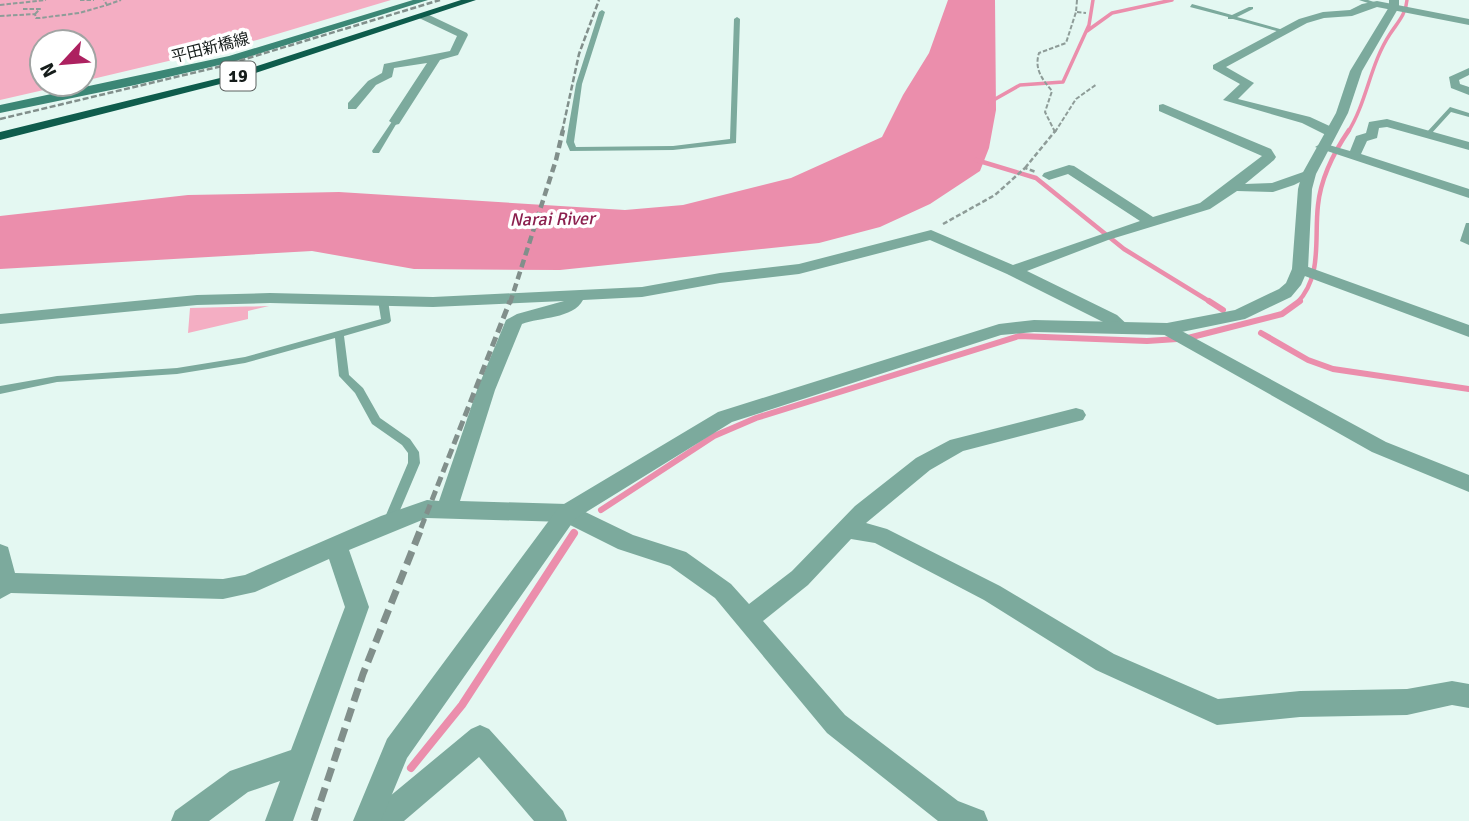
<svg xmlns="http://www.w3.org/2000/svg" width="1469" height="821" font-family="Signika,'Noto Sans JP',sans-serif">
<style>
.green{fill:#f4aec3}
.water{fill:#eb8eac}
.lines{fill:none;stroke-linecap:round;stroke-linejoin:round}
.stream-far3{stroke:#eb8eac;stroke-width:3.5}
.stream-far2{stroke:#eb8eac;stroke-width:4.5}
.stream-far1{stroke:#eb8eac;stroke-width:6}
.stream{stroke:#eb8eac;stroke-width:8}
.path-far1{stroke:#8e9c98;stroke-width:2;stroke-dasharray:4.5 2;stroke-linecap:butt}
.path{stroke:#8e9c98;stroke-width:2.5;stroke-dasharray:5 2.5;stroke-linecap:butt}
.service{fill:#7caa9d;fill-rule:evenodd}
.minor{fill:#7caa9d;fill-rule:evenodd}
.tertiary{fill:#7caa9d;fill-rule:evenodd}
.secondary{fill:#3b8675;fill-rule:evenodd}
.trunk{fill:#0e5c4c;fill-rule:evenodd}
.rail-far3{stroke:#818f8b;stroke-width:2.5;stroke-dasharray:6 2.5;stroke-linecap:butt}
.rail-far2{stroke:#818f8b;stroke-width:4.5;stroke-dasharray:8 4.5;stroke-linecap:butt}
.rail-far1{stroke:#818f8b;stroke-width:5;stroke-dasharray:10 5;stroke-linecap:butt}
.rail{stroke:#818f8b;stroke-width:7;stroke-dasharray:14 7;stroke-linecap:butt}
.labels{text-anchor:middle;stroke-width:7;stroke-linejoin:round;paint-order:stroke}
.far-street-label{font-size:16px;fill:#151c1a;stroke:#fff}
.shield{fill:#fff;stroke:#5b605f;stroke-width:2}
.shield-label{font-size:18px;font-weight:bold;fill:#151c1a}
.far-water-label{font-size:18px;font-style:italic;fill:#8b204e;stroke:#fff}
</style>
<rect width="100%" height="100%" fill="#e4f8f2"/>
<path class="green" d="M0 0H391L257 40 84 81V42H42V84H70L0 100Z
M269 306 248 311V319L188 333 190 308Z"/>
<path class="water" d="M948 0H995L996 110 989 148 980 171 930 204 880 227 819 243 560 270 414 269 312 251 0 269V216L188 195 339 192 625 210 683 205 791 178 882 137 903 95 929 53Z"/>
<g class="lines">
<path class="stream-far3" d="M1087 31 1112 13 1172 0
M990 102 1020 85 1063 82 1089 25 1093 0
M1348 132C1367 102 1370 64 1390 34 1398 22 1406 14 1407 0"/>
<path class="stream-far2" d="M976 160 1036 178 1124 249 1212 303
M1297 303C1323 276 1314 238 1318 205 1321 177 1334 152 1349 130"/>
<path class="stream-far1" d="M1209 301 1223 310
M1261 333 1308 360 1333 369 1469 389
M1188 338 1282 314 1300 301
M601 510 714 436 756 418 1019 336 1147 341 1177 339"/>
<path class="stream" d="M411 768 462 705 574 533"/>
<path class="path-far1" d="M80 0H94
M1077 0 1076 12 1086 13
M0 5 46 0
M107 5 121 0
M23 9H40L35 14
M0 16 35 14 36 18H40L79 13 107 5 104 0
M1055 132 1045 112 1052 91C1042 79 1034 69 1039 53L1066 43 1076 12
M1055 132 1076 99 1097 84"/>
<path class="path" d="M1025 168 1056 130
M943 224 995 195 1025 168 1036 172"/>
<path class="service" d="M1359 0H1368L1380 4 1377 6Z
M1192 4 1232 15 1249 7H1253V9L1237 17 1287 31 1284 33 1233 19H1228V17L1190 7Z
M602 10 605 12 582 84 574 142 576 147 673 146 730 139 734 19 737 17 740 19 736 143 673 150 570 151 566 142 576 84 599 12Z
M1450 107 1469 113V117L1451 112 1431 134H1427V132Z
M393 120 398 121 379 153H373L372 151Z
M1466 223H1469V245L1460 241Z
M383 297 388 300 391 321 389 323 344 336 349 375 363 388 380 418 410 439 419 452 420 463 395 522 393 525 389 527 385 525 383 522 408 463V453L402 445 372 424 355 393 339 376 335 338 245 363 177 374 57 382 0 394V386L57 376 177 368 245 357 381 319 378 300Z"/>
<path class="minor" d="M1377 1 1469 19V25L1377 7 1352 16 1324 18 1307 23 1226 67 1254 83 1238 99 1310 117 1336 129V135H1326L1302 123 1223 100 1240 84 1213 69V65L1299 19 1323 12 1350 10 1362 4Z
M419 14H427L467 33 468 35 458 55 440 60 399 124 395 125 389 121 427 63 394 68 392 77 376 85 356 109H348V103L368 81 382 73 384 64 450 51 457 36 419 18Z
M1469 68V75L1459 80 1460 84 1469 87V95L1451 88 1449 77Z
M1163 104 1271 149 1276 157 1274 160 1245 184 1272 183 1309 170 1316 174 1294 185 1273 192 1237 191 1210 209 1108 240 1027 271 1117 315 1131 328 1128 332H1116L1105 323 1007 274 930 240 799 274 720 283 642 297 583 300C573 319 540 317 522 324L495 390 460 501 567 504 575 507 633 535 686 552 731 584 749 604 792 571 855 506 916 458 950 440 1076 408 1083 410 1086 415 1083 420 963 451 930 470 866 523 887 529 1000 586 1114 654 1218 699 1300 691 1407 689 1452 681 1469 684V708L1452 705 1407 715 1300 717 1217 725 1096 670 984 600 875 543 851 539 808 585 763 621 845 715 958 801 984 811 988 821H938L827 733 715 598 670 566 618 549 564 522 427 518 349 550 369 607 293 821H265L280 781 248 792 209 821H171L175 811 230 771 291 750 345 607 329 559 255 592 223 599 11 593 0 599V544L8 547 15 573 223 579 245 575 381 516 427 500 439 501 477 390 506 320 517 314 564 301 433 307 270 303 197 305 0 324V314L197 295 270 293 433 297 642 287 720 273 799 264 931 230 1013 265 1140 221 1068 174 1049 180 1042 176 1044 173 1069 165 1074 166 1153 217 1200 203 1262 156 1159 111V105Z
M1387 119 1469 142V150L1387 127 1379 128 1377 138 1367 141 1361 154 1469 189V198L1315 147 1322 143 1350 151 1356 136 1366 133 1369 122Z
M1300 264 1469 325V337L1294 272 1292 269 1294 266Z
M1167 323 1386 442 1469 475V492L1372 452 1161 333 1158 329Z
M480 725 489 729 563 811 567 821H534L479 757 404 821H368L372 811 471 729Z"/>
<path class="tertiary" d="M1389 0H1399V7L1362 71 1348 113 1316 174 1312 189 1308 269 1301 285 1291 297 1245 319 1167 335 1034 332 1001 335 732 422 575 519 407 758 381 821H353L387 739 559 507 718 412 999 324 1034 320 1167 323 1235 310 1279 289 1286 283 1292 269 1298 189 1302 174 1336 113 1350 71 1389 7Z"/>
<path class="secondary" d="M413 0H428L236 61 135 85 0 113V105L229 56Z"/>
<path class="trunk" d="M461 0H476L228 82 0 140V132L220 78Z"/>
<path class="rail-far3" d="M0 119 222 66 440 0
M562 132 579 54 599 0"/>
<path class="rail-far2" d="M510 303 556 160 563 130"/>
<path class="rail-far1" d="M421 528 510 301"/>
<path class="rail" d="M314 821 363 674 422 526"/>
</g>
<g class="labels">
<g class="far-street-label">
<text transform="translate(210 47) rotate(-14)" y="6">平田新橋線</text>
</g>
<rect class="shield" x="220.5" y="61.5" width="35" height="29" rx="5"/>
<g class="shield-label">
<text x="238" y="82">19</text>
</g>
<g class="far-water-label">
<text transform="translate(552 219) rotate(-1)" y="6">Narai River</text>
</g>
</g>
<g transform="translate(63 63) rotate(244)"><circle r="33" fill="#ffffff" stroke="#a1a4a3" stroke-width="2"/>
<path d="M0-5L12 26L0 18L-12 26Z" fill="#ad2160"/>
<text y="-10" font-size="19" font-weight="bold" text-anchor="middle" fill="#151c1a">N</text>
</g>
</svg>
